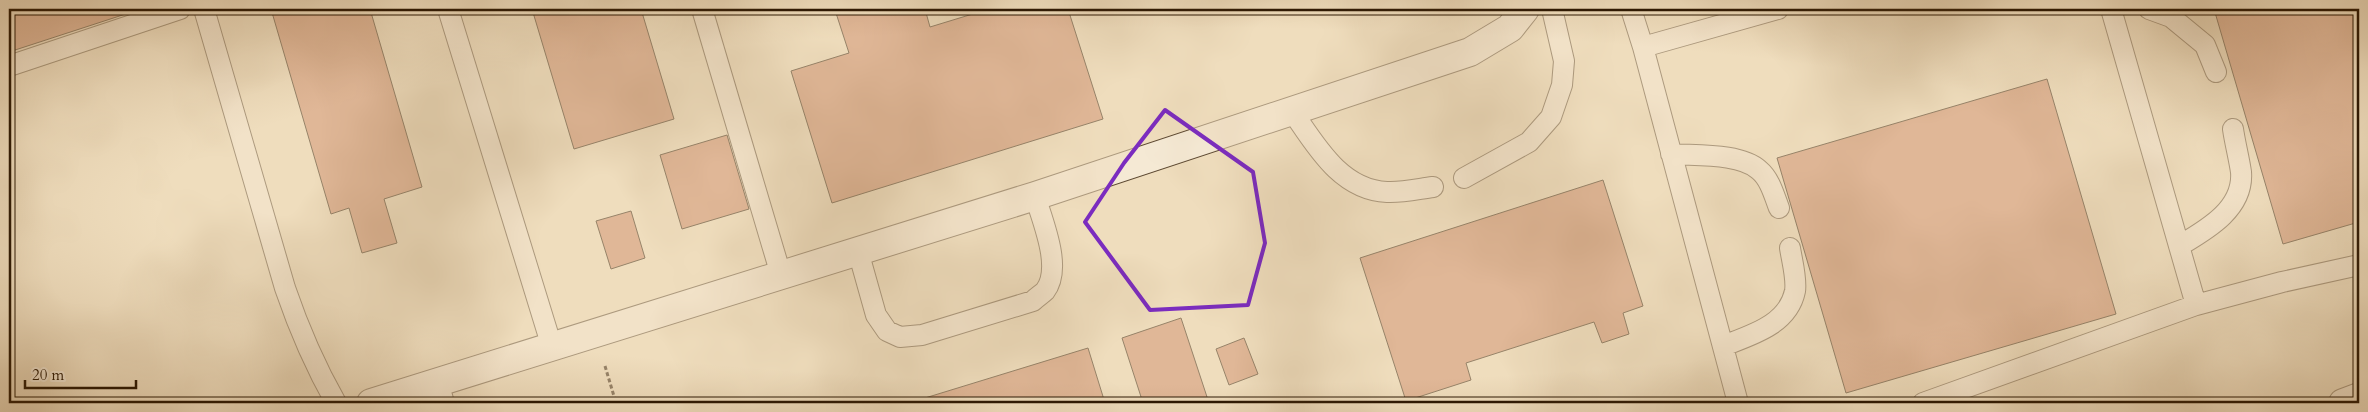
<svg xmlns="http://www.w3.org/2000/svg" width="2368" height="412" font-family="Cardo,serif">
<style>
.building{fill:#cf8b69;stroke:#2c1803}
.lines{fill:none;stroke-linecap:round;stroke-linejoin:round}
.lane-casing{stroke:#5d4932;stroke-width:22}
.street-casing{stroke:#5d4932;stroke-width:30}
.path{stroke:#2c1803;stroke-width:3;stroke-dasharray:4 2.5;stroke-linecap:butt}
.lane{stroke:#f5e9d4;stroke-width:20}
.street{stroke:#f5e9d4;stroke-width:28}
.marked{fill:none;stroke:#7b2cbf;stroke-width:4;stroke-linejoin:round}
</style>
<rect width="100%" height="100%" fill="#efddbd"/>
<filter id="stains"><feTurbulence type="fractalNoise" baseFrequency=".004" numOctaves="4"/><feColorMatrix values="0 0 0 0 .2 0 0 0 0 .09 0 0 0 0 .02 0 0 0 .5 -.17"/></filter>
<radialGradient id="worn" r=".72"><stop offset=".6" stop-color="#630" stop-opacity="0"/><stop offset="1" stop-color="#630" stop-opacity=".3"/></radialGradient>
<path class="building" d="M9 9H141L9 52Z
M271 9H370L422 187 384 199 397 243 362 253 349 208 331 214Z
M532 9H641L674 119 574 149Z
M839 9H925L930 27 989 9H1068L1103 119 832 203 791 71 849 53 835 10Z
M2214 9H2359V222L2283 244Z
M2047 79 2116 314 1846 393 1777 158Z
M727 135 749 209 682 229 660 155Z
M1603 180 1643 306 1623 313 1629 334 1602 343 1594 322 1466 363 1471 380 1406 401 1360 258Z
M631 211 645 258 611 269 596 221Z
M1181 318 1209 403H1143L1122 338Z
M1244 338 1258 374 1229 385 1216 349Z
M1088 348 1105 403H926L925 398Z"/>
<g class="lines">
<g class="lane-casing">
<path id="lane" d="M204 9 285 288C299 329 315 366 336 403
M448 9 552 347
M702 9 781 275
M1631 9 1643 47 1738 403
M2111 9 2196 305
M2149 9 2171 17 2205 45 2216 72
M1643 47 1778 9
M9 66 180 9
M1292 111C1315 144 1340 190 1387 192 1401 193 1418 189 1433 187
M1671 154C1696 156 1740 153 1759 170 1770 179 1774 195 1779 208
M1464 178 1529 142 1551 117 1562 85 1564 61 1552 9
M2179 246C2206 230 2244 209 2241 172 2239 158 2235 143 2233 129
M858 251 876 315 887 331 900 337 922 335 1033 301C1037 297 1042 294 1045 291 1063 268 1042 220 1035 196
M1723 346C1751 335 1788 325 1795 291 1797 279 1792 261 1790 248
M438 382 444 403
M1923 403 2196 305 2282 282 2359 265"/>
</g>
<g class="street-casing">
<path id="street" d="M371 403 1035 196 1470 52 1510 28 1525 9
M2343 403 2359 397"/>
</g>
<path class="path" d="M605 366 616 403"/>
<use href="#lane" class="lane"/>
<use href="#street" class="street"/>
</g>
<path d="M0 0H2368V412H0ZM1165 110 1253 172 1265 243 1248 305 1150 310 1085 222 1124 163Z" fill="#efddbd" fill-opacity=".55" fill-rule="evenodd"/>
<path class="marked" d="M1165 110 1253 172 1265 243 1248 305 1150 310 1085 222 1124 163Z"/>
<rect width="2368" height="412" fill="none" stroke="#efddbd" stroke-width="30"/>
<rect x="10" y="10" width="2348" height="392" fill="none" stroke="#2c1803" stroke-width="2.5"/>
<rect x="15" y="15" width="2338" height="382" fill="none" stroke="#2c1803"/>
<path d="M25 380v8h111v-8" fill="none" stroke="#2c1803" stroke-width="2.5"/>
<text x="32" y="380" font-size="15" fill="#2c1803" stroke="#f5e9d4" stroke-width="4" paint-order="stroke">20 m</text>
<rect width="100%" height="100%" filter="url(#stains)"/>
<rect width="100%" height="100%" fill="url(#worn)"/>
</svg>
